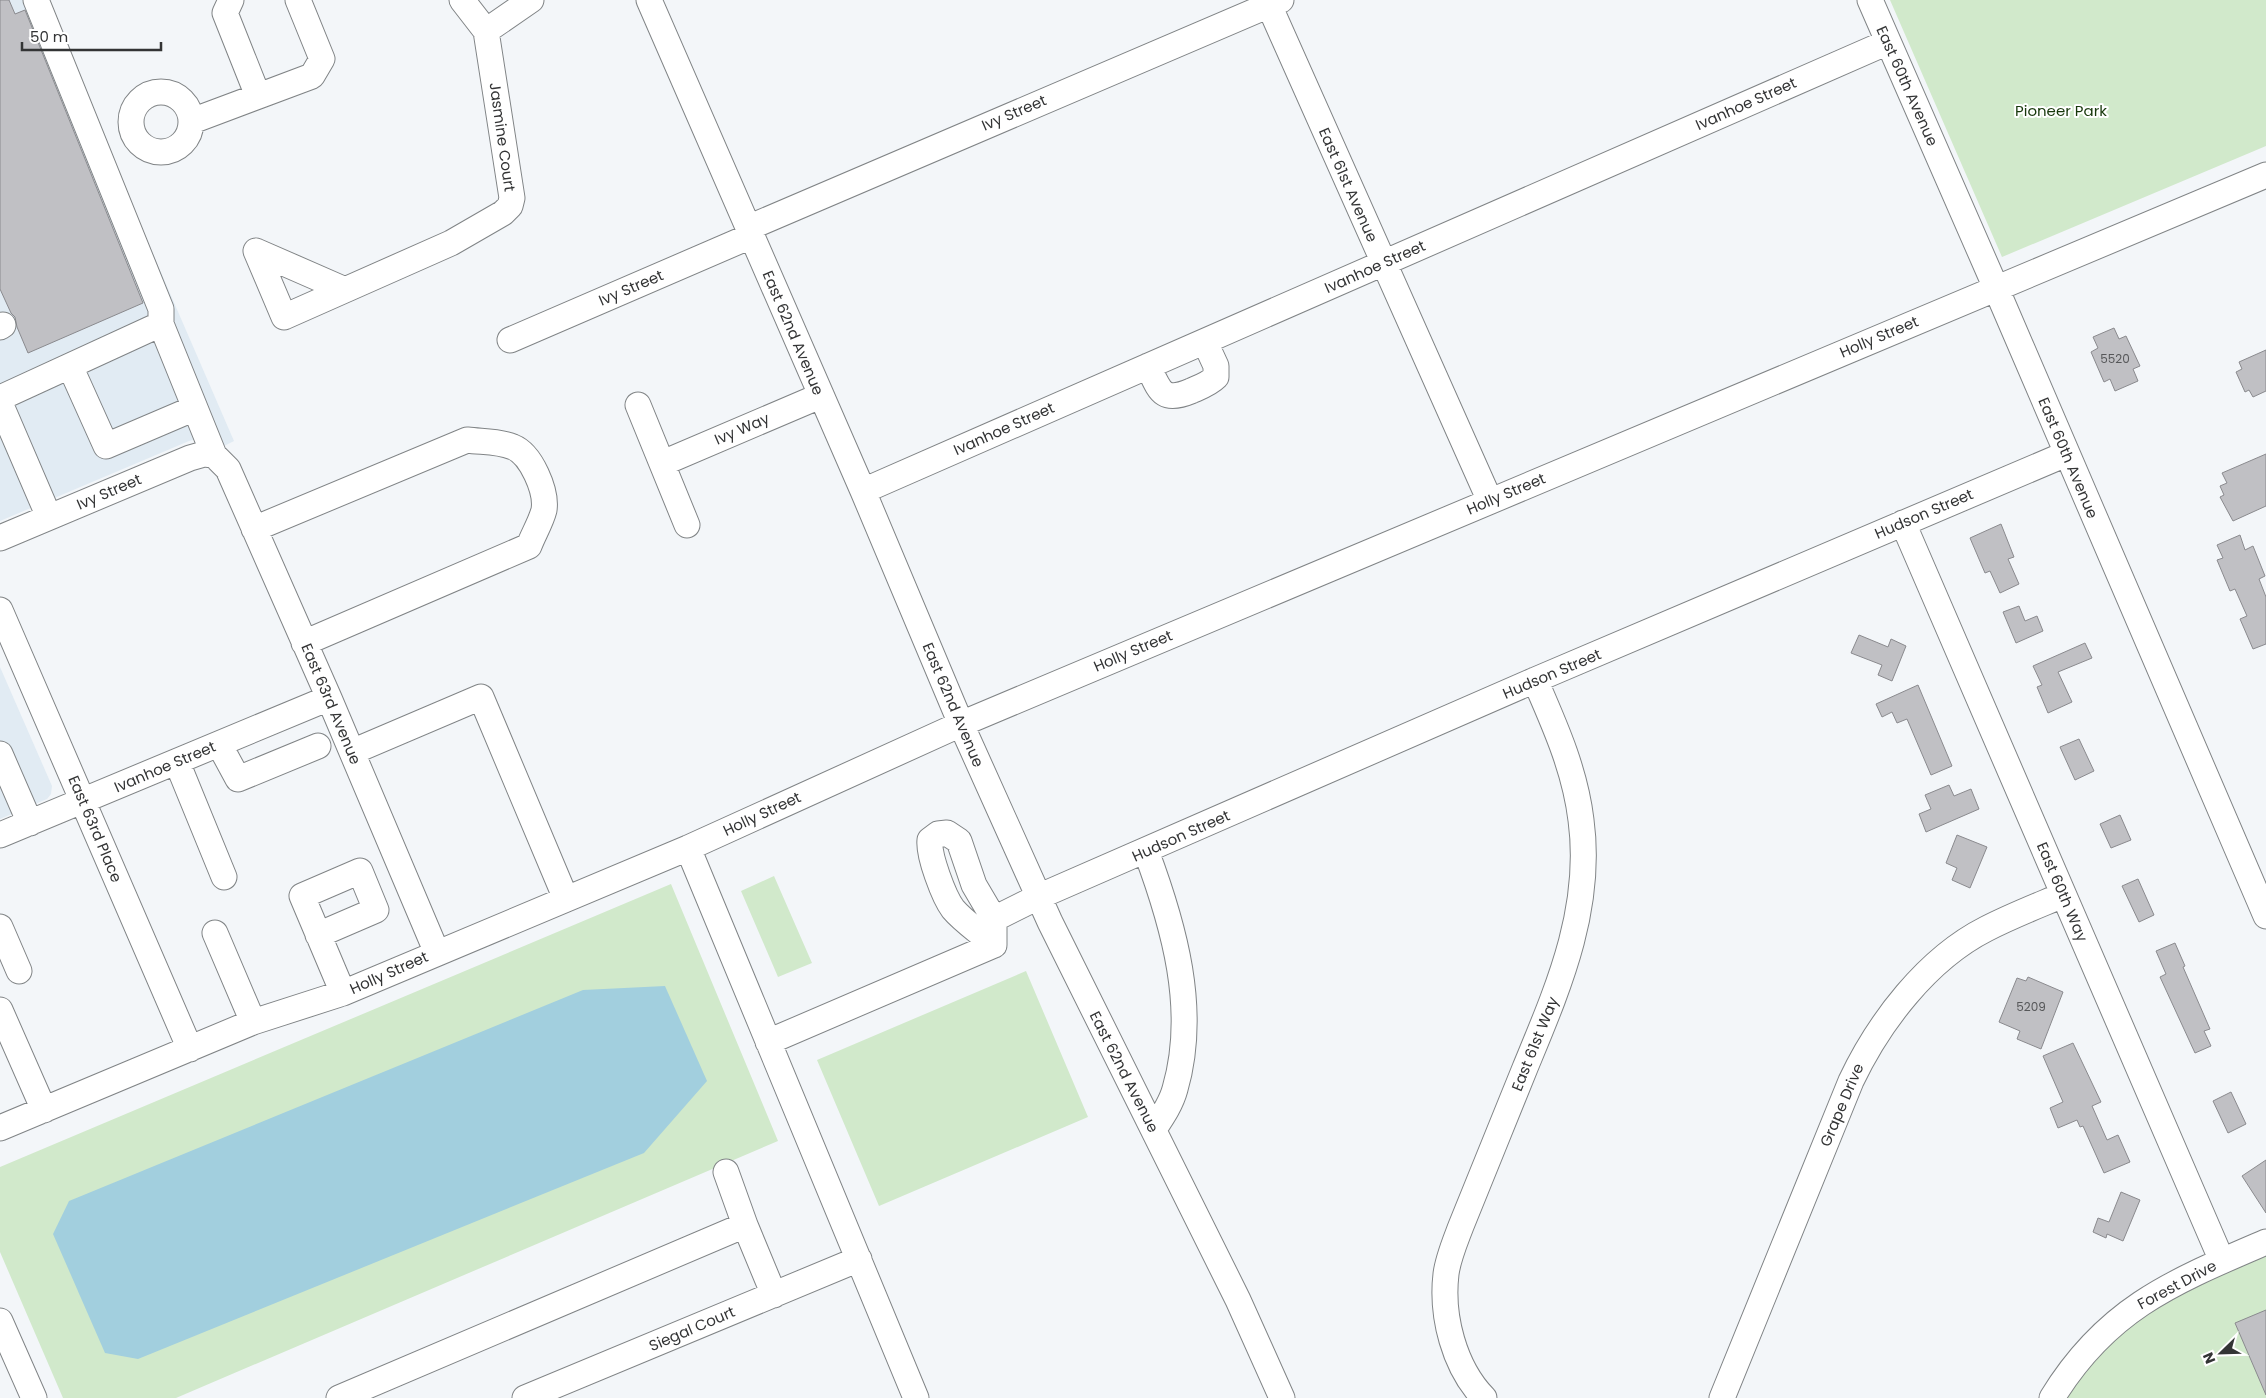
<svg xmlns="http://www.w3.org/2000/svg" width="2266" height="1398" font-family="Poppins,sans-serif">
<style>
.built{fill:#e1ebf3}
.green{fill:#d1e9cb}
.water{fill:#a2cfde}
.building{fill:#c0c0c4;stroke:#8a8a8e}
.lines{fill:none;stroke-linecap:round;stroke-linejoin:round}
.minor-casing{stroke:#808486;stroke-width:27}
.minor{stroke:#fff;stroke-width:25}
.labels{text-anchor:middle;stroke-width:4;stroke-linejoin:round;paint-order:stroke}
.number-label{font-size:12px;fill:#565759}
.street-label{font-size:15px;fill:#333435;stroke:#fff}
.park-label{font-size:15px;fill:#17380b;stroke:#fff}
</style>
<rect width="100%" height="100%" fill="#f3f6f9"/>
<path class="built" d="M0 0H43L234 441 224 446 213 440 201 438 189 441 0 521Z
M0 667 52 786 51 794 47 799 0 819Z"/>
<path class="green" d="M1890 0H2266V146L2002 257Z
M774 876 812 963 778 977 741 891Z
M671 884 778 1141 176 1398H63L0 1252V1167Z
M1026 971 1088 1117 879 1206 817 1060Z
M2266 1242V1398H2052L2096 1340Z"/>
<path class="water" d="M665 986 707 1081 644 1153 138 1359 105 1353 53 1234 69 1201 583 990Z"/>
<path class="building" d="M0 0H9L15 14 25 10 143 303 28 353 17 327 15 317 11 313 0 289Z
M2114 328 2119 339 2126 336 2140 366 2133 369 2138 381 2115 391 2110 379 2104 382 2091 352 2098 348 2093 337Z
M2266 350V391L2253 397 2249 390 2245 392 2236 372 2242 369 2239 362Z
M2266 454V506L2233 521 2220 497 2224 495 2220 486 2227 483 2222 473Z
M2001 524 2014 557 2008 559 2019 584 2000 593 1990 571 1985 573 1970 538Z
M2240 535 2245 550 2253 546 2265 576 2259 579 2266 597V644L2253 649 2240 619 2247 616 2235 589 2230 591 2217 560 2223 558 2217 545Z
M2019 606 2025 621 2037 616 2043 631 2016 643 2003 612Z
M1859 635 1888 647 1891 639 1906 646 1892 681 1878 675 1882 665 1851 653Z
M2085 643 2092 658 2058 672 2072 702 2048 713 2037 687 2042 685 2033 666Z
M1918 685 1952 766 1931 775 1907 719 1897 723 1892 712 1882 717 1876 704Z
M2079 739 2094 771 2075 780 2060 747Z
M1949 785 1954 796 1971 789 1979 809 1926 832 1919 814 1931 809 1925 795Z
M2120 815 2131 840 2111 848 2100 824Z
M1957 835 1987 847 1970 888 1952 880 1957 868 1946 863Z
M2138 879 2154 915 2139 922 2122 886Z
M2175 943 2185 966 2183 967 2210 1029 2204 1031 2211 1046 2195 1053 2160 977 2166 974 2156 951Z
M2028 977 2063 992 2041 1049 2017 1039 2020 1031 1999 1022 2017 978 2026 981Z
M2073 1043 2101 1102 2092 1106 2107 1140 2118 1135 2130 1162 2104 1173 2083 1126 2080 1127 2077 1120 2058 1128 2050 1108 2063 1102 2043 1056Z
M2231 1092 2246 1124 2228 1133 2213 1101Z
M2266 1160V1213L2242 1176Z
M2121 1192 2140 1200 2123 1241 2107 1234 2106 1238 2093 1232 2098 1218 2109 1222Z
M2266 1310V1395L2235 1323Z"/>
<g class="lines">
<g class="minor-casing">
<path id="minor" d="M36 0 161 309V324
M231 0 225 13 258 96
M649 0 863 491 961 724 1050 922 1238 1300 1282 1398
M1870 0 1996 288 2266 916
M1269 5 1490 501
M486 31 531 0
M131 122a30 30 0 1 1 60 0a30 30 0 1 1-60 0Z
M192 121 312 76 322 59 298 0
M748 228 1281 0
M256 251 284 317 451 243 503 213 510 206 512 198 486 31 462 0
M256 251 343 289
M0 327 3 325
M510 340 751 236
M70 366 106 446 195 408
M1148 366C1160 391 1162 403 1191 391 1200 387 1209 384 1216 377V366L1205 342
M0 398 161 324 214 455
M0 403 49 517
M638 405 687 525
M663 463 820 396
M863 491 1888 42
M1903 523 2222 1261
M254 529 467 440C482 442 499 441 513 447 531 454 547 491 544 510 541 522 533 535 529 546L304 643
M0 538 190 458 204 454 214 455 228 469 329 698 437 953
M0 610 190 1049
M219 744 238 779 318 746
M352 752 481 697 566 899
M0 754 30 823
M177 762 224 877
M0 835 329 698
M688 848 916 1398
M1146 851C1174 926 1198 1010 1175 1089 1171 1104 1162 1117 1154 1129
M994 919 974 885 959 841 947 833 938 834 930 840C928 855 944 897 953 909 964 922 981 933 994 945
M0 927 19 971
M215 933 253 1022
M318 935 376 910 360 871 302 896 343 993
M0 1010 44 1110
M768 1042 994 945V919L1038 897 1535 680 2066 454
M0 1128 253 1022 343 993 688 848 961 724 2266 175
M726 1172 745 1225
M0 1321 34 1398
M339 1398 745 1225 774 1295
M525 1398 859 1259
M1484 1398C1454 1367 1441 1316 1446 1274 1448 1258 1455 1242 1461 1226 1482 1173 1504 1121 1525 1068 1558 988 1593 909 1581 820 1575 770 1555 726 1535 680
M1722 1398 1851 1081C1879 1022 1927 959 1986 929 2011 916 2037 906 2063 895
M2052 1398C2107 1308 2173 1282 2266 1242"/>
</g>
<use href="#minor" class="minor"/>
</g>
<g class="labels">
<g class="number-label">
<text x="2115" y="363">5520</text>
<text x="2031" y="1011">5209</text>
</g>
<g class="street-label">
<text transform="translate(1907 86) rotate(66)" y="5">East 60th Avenue</text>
<text transform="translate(1746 104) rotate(-24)" y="5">Ivanhoe Street</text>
<text transform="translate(1014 113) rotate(-23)" y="5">Ivy Street</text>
<text transform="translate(502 137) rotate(82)" y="5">Jasmine Court</text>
<text transform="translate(1348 185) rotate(66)" y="5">East 61st Avenue</text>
<text transform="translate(1375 267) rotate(-24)" y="5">Ivanhoe Street</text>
<text transform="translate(631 288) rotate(-23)" y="5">Ivy Street</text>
<text transform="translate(793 333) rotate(67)" y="5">East 62nd Avenue</text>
<text transform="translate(1879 337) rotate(-23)" y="5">Holly Street</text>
<text transform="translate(742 429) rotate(-23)" y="5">Ivy Way</text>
<text transform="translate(1004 429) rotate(-24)" y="5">Ivanhoe Street</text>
<text transform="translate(2068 458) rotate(67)" y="5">East 60th Avenue</text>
<text transform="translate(109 492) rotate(-23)" y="5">Ivy Street</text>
<text transform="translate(1506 494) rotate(-23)" y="5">Holly Street</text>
<text transform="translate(1924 514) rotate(-23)" y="5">Hudson Street</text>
<text transform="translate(1133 651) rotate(-23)" y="5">Holly Street</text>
<text transform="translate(1552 674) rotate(-23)" y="5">Hudson Street</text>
<text transform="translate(331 704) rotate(67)" y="5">East 63rd Avenue</text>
<text transform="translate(953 705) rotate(67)" y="5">East 62nd Avenue</text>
<text transform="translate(165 767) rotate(-23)" y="5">Ivanhoe Street</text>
<text transform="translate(762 814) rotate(-25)" y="5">Holly Street</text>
<text transform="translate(95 829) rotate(67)" y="5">East 63rd Place</text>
<text transform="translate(1181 836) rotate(-24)" y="5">Hudson Street</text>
<text transform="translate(2062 892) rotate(67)" y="5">East 60th Way</text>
<text transform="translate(389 973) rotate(-24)" y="5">Holly Street</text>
<text transform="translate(1535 1044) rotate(-68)" y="5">East 61st Way</text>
<text transform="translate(1124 1072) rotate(63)" y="5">East 62nd Avenue</text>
<text transform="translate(1842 1105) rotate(-67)" y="5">Grape Drive</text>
<text transform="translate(2177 1285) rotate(-28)" y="5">Forest Drive</text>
<text transform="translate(692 1329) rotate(-23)" y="5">Siegal Court</text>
</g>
<g class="park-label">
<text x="2061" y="116">Pioneer Park</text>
</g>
</g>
<g transform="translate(2221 1353) rotate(247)" stroke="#ffffff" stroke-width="4" paint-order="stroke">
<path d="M0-4L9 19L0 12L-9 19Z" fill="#333435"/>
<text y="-8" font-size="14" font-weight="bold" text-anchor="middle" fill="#333435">N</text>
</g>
<path d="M22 42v8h139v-8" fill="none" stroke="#333435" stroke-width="2.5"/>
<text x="30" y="42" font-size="15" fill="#333435" stroke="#ffffff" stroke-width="4" paint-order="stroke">50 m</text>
</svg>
